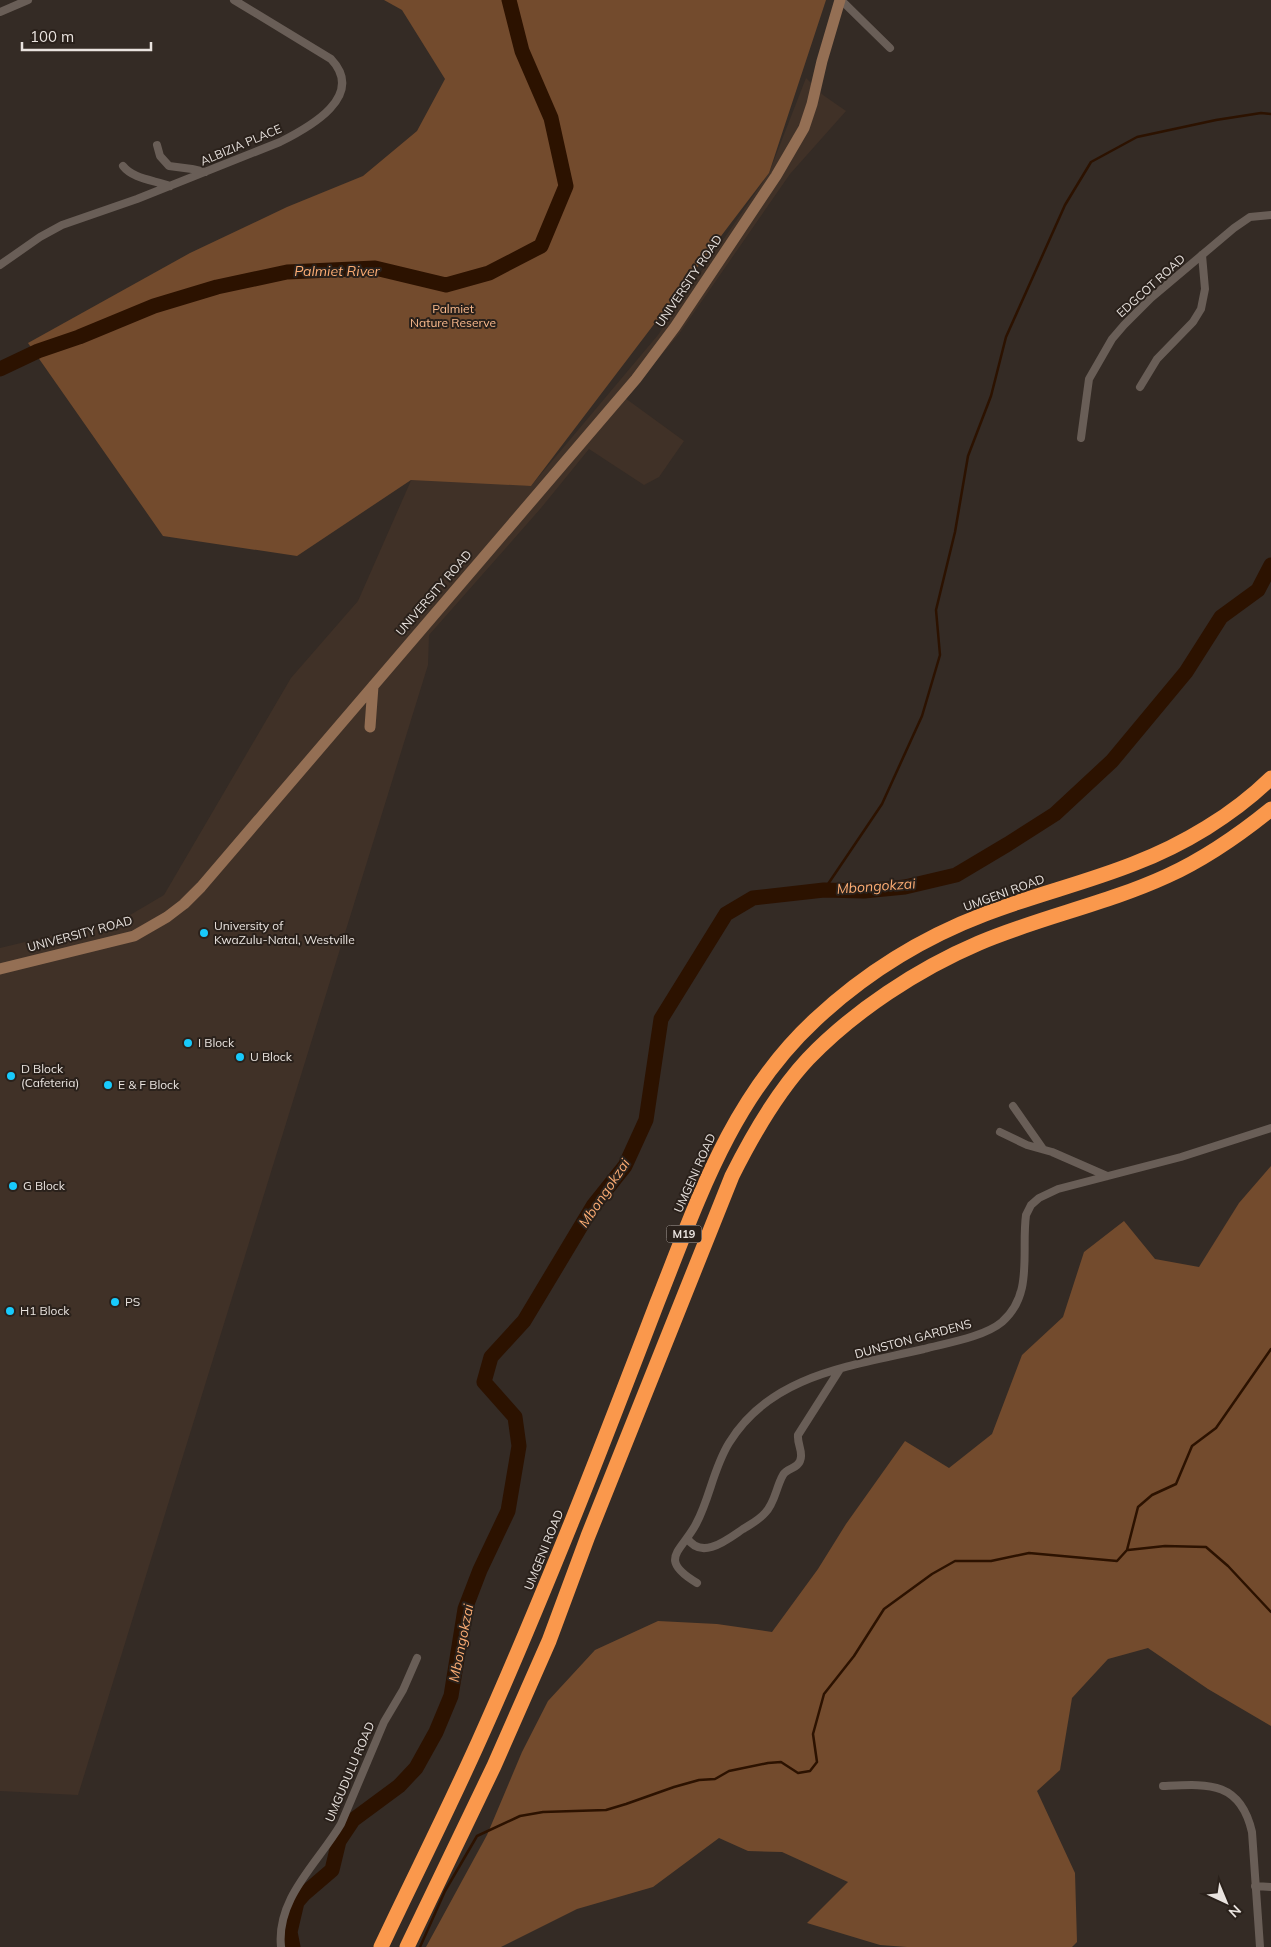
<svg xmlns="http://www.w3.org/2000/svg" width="1271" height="1947" font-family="Mulish,sans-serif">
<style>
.built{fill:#403127}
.green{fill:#734b2d}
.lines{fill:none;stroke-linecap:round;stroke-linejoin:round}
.stream{stroke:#2c1200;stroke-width:2.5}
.river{stroke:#2c1200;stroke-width:15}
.street{stroke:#695e57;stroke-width:8}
.secondary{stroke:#946f54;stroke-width:11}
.highway{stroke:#fa984c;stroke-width:15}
.poi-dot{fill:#18cafc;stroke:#2a211b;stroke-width:2}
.labels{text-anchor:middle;stroke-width:4;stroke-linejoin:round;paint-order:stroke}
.shield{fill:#2a211b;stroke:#b0a9a4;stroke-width:1}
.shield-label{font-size:11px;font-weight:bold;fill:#e9e3df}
.street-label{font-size:12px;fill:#e9e3df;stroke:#2a211b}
.park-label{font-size:12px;fill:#faba8d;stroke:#2a211b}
.poi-label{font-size:12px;fill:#e9e3df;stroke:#2a211b;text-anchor:start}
.water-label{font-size:14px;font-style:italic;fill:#fcac73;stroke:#2a211b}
</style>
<rect width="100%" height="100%" fill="#342b25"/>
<path class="built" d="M806 78 823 95 846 111 790 174 679 334 625 398 684 441 659 477 644 485 589 449 541 508 429 635 428 665 78 1795 0 1791V948L125 918 164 895 291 678 358 601 413 476 531 486 658 335 769 173Z"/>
<path class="green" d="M384 0H826L769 173 531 486 411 480 297 556 163 536 28 343 190 253 287 207 363 176 417 131 445 79 402 10Z
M1271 1166V1726L1208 1689 1148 1648 1108 1659 1072 1698 1060 1770 1037 1791 1075 1873 1077 1942 1072 1947H907L880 1945 807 1923 848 1882 782 1852 748 1851 719 1838 653 1887 577 1909 501 1947H426L487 1835 522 1752 548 1701 595 1650 658 1621 717 1624 772 1632 818 1569 846 1524 905 1441 949 1468 992 1434 1022 1355 1063 1317 1084 1252 1124 1221 1155 1259 1199 1267 1239 1203Z"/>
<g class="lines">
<path class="stream" d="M824 890 882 804 922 716 940 655 936 610 955 532 968 456 991 396 1006 337 1065 205 1091 162 1137 137 1216 120 1261 113 1271 114
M1128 1550 1165 1546 1206 1547 1228 1566 1271 1612
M420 1947 445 1891 477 1836 520 1816 543 1812 606 1810 626 1804 674 1787 699 1780 715 1779 729 1771 768 1763 781 1762 798 1773 810 1771 817 1762 813 1734 824 1694 854 1656 884 1609 932 1574 955 1561H991L1029 1553 1117 1561 1127 1550 1138 1507 1152 1495 1176 1484 1192 1446 1216 1428 1271 1349"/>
<path class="river" d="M0 369 38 351 79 337 154 306 217 287 287 272 375 268 446 285 489 273 541 246 566 186 551 118 522 51 509 0
M293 1947 290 1932 297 1902 304 1894 332 1870 339 1841 353 1820 399 1786 416 1768 436 1732 451 1696 465 1609 480 1570 508 1511 519 1446 515 1417 484 1382 491 1357 524 1321 593 1206 625 1166 646 1120 661 1019 726 914 753 898 824 890 864 891 905 887 956 875 1008 844 1055 814 1112 761 1186 672 1221 617 1258 590 1271 565"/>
<path class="street" d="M841 0 890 48
M0 12 28 0
M157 145 160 156 169 166 192 169 205 172
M123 166C133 179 154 180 170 186
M0 265 40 237 62 225 137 199 280 142C310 127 366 96 331 59L234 0
M1140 387 1157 359 1193 322 1201 309 1205 289 1202 255
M1081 438 1089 379 1112 339 1124 325 1151 298 1234 228 1250 217 1271 215
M1013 1106 1043 1149
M1000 1132 1027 1145 1052 1152 1107 1176
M687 1538C702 1561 728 1539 743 1529 751 1524 759 1520 765 1513 775 1503 776 1487 783 1475 787 1468 797 1469 800 1461 804 1452 797 1445 798 1435L840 1369
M697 1583C657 1559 681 1552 696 1524 710 1498 713 1469 729 1443 771 1374 852 1366 924 1349 947 1343 984 1337 1002 1322 1034 1294 1021 1252 1026 1215L1031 1205 1039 1198 1058 1189 1181 1157 1271 1128
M1163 1786C1207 1784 1240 1780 1252 1832L1260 1947
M1255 1886 1271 1887
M281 1947C276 1898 318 1863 341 1824L384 1722 403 1690 417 1658"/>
<path class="secondary" d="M370 727 373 686
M0 969 134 936 167 917 184 904 201 887 636 379 675 327 776 176 804 128 812 104 822 61 840 0"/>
<path class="highway" d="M381 1947C413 1879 447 1812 478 1743 511 1670 542 1595 572 1521 601 1449 629 1376 657 1303 698 1200 731 1098 815 1020 864 974 922 938 985 914 1034 895 1085 883 1133 864 1183 845 1233 815 1271 778
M407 1947 494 1766 549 1641 588 1536 732 1176C751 1138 779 1090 808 1059 854 1011 918 969 979 943 1040 917 1106 904 1167 876 1204 859 1239 835 1271 809"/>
</g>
<g class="poi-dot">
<circle cx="204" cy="933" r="5"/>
<circle cx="188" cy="1043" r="5"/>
<circle cx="240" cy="1057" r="5"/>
<circle cx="11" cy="1076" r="5"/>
<circle cx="108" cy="1085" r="5"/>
<circle cx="13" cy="1186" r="5"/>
<circle cx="115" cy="1302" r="5"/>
<circle cx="10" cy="1311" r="5"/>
</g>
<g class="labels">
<rect class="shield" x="666.5" y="1225.5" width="35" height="17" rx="4"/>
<g class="shield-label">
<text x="684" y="1238">M19</text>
</g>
<g class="street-label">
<text transform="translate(241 145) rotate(-23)" y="4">ALBIZIA PLACE</text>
<text transform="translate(689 281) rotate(-56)" y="4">UNIVERSITY ROAD</text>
<text transform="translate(1151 286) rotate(-42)" y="4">EDGCOT ROAD</text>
<text transform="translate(434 593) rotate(-49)" y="4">UNIVERSITY ROAD</text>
<text transform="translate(1004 893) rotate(-20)" y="4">UMGENI ROAD</text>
<text transform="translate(80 934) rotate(-15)" y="4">UNIVERSITY ROAD</text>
<text transform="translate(695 1173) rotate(-66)" y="4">UMGENI ROAD</text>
<text transform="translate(913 1339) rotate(-15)" y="4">DUNSTON GARDENS</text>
<text transform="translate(544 1550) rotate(-68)" y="4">UMGENI ROAD</text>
<text transform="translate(350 1772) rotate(-67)" y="4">UMGUDULU ROAD</text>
</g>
<g class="park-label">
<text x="453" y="313">Palmiet<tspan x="453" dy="14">Nature Reserve</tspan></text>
</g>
<g class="poi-label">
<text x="214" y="930">University of<tspan x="214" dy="14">KwaZulu-Natal, Westville</tspan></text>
<text x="198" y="1047">I Block</text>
<text x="250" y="1061">U Block</text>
<text x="21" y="1073">D Block<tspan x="21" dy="14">(Cafeteria)</tspan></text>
<text x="118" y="1089">E &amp; F Block</text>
<text x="23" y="1190">G Block</text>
<text x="125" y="1306">PS</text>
<text x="20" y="1315">H1 Block</text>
</g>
<g class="water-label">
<text x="337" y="276">Palmiet River</text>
<text transform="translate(876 886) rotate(-4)" y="5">Mbongokzai</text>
<text transform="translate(604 1193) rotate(-56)" y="5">Mbongokzai</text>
<text transform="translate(461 1643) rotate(-79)" y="5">Mbongokzai</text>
</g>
</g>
<g transform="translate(1226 1902) rotate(136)" stroke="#2a211b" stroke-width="4" paint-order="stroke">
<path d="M0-4L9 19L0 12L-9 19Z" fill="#e9e3df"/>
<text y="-8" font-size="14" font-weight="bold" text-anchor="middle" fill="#e9e3df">N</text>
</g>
<path d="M22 42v8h129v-8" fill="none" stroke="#e9e3df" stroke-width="2.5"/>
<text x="30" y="42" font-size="15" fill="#e9e3df" stroke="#2a211b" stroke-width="4" paint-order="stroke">100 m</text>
</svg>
